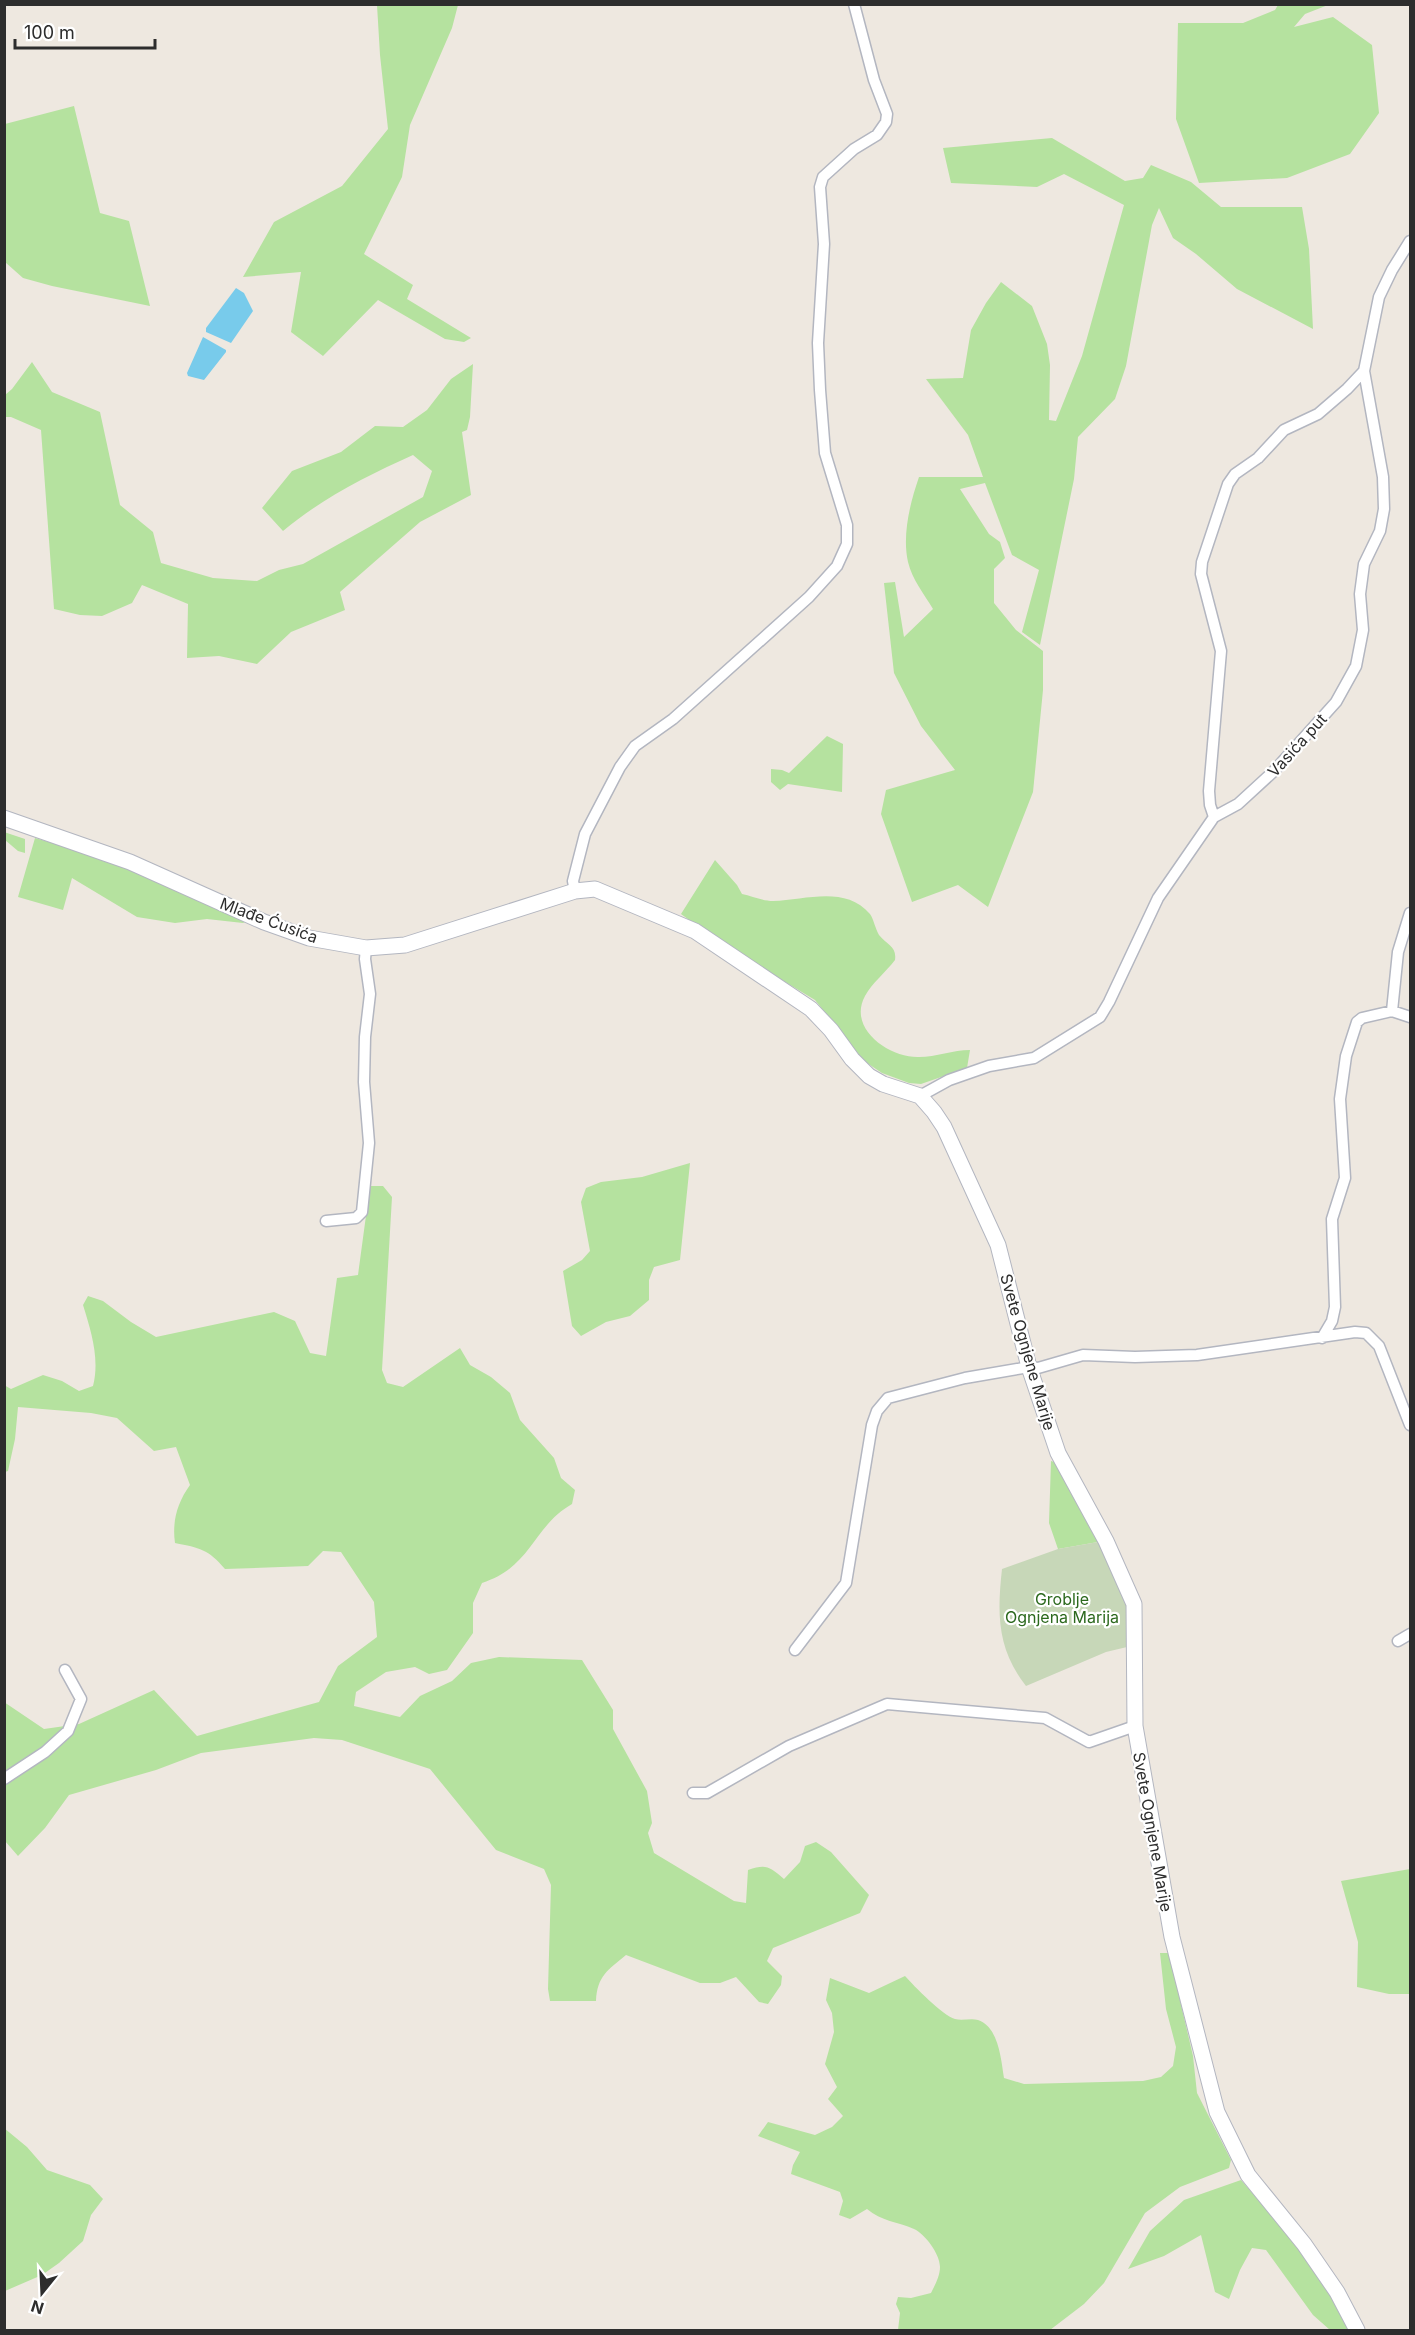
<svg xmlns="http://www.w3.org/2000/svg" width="1415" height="2335" font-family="Inter,sans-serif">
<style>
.green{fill:#b5e29f}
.cemetery{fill:#c7d7b8}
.water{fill:#78cbeb}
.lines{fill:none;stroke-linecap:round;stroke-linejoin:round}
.street-casing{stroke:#b3b6c0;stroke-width:13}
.secondary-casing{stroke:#b3b6c0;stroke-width:17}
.street{stroke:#fff;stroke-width:10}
.secondary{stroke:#fff;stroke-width:15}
.labels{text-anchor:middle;stroke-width:4.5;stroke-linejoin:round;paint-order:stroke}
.street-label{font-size:16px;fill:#2d2d2d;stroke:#fff}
.park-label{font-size:16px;fill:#2c691e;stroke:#fff}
</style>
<rect width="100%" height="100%" fill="#eee8e0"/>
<path class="green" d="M377 5H458L452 28 410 125 402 177 364 254 413 285 407 299 471 338 464 342 445 339 378 300 323 356 291 332 301 272 243 277 274 222 342 186 388 129 380 55Z
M1278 5H1328L1305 14 1294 27 1333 17 1372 45 1379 113 1350 154 1287 178 1199 183 1176 119 1178 23H1243L1275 10Z
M74 106 100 213 129 221 150 306 52 286 23 278 5 262V124Z
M1052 138 1125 181 1143 178 1151 165 1191 182 1221 207H1302L1309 249 1313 329 1237 289 1196 254 1173 238 1159 208 1152 225 1126 366 1115 399 1078 437 1074 479 1040 645 1022 632 1039 570 1012 555 985 483 960 489 989 534 1000 542 1005 558 994 569V603L1016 630 1043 651V690L1033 792 988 907 958 885 912 902 881 814 886 790 955 770 921 726 894 673 884 583 895 582 904 637 933 609C924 594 912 579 908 562 902 535 910 503 919 477H983L968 435 926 379 963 378 971 330 986 303 1001 282 1032 306 1047 344 1050 365 1049 420 1056 421 1082 356 1124 205 1064 174 1037 187 951 183 943 148Z
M32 362 52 392 100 412 120 505 153 532 161 563 213 578 257 581 279 570 303 564 423 497 432 471 413 455C368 475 321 499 283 531L262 508 292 471 341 452 375 426 403 427 427 410 451 379 473 364 470 417 467 430 462 432 471 495 420 522 340 592 345 610 291 632 257 664 219 656 187 658 188 604 142 585 132 603 102 616 80 615 54 609 41 430 11 417H5V395L12 389Z
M827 736 843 744 842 792 788 784 780 790 771 782V769L782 770 789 773Z
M4 832 25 839V853L18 851 5 840Z
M35 838 126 864 247 921 243 923 207 919 175 923 137 917 72 878 63 910 18 897Z
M715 860 737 885 742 894C752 896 763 901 773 901 806 900 845 885 870 914 874 920 875 928 879 935 887 945 897 946 895 960 886 972 872 983 865 996 847 1029 890 1058 919 1057 936 1057 953 1050 970 1050L967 1068 921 1084 909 1083 882 1073 864 1061 815 1000 719 942 681 914Z
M690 1163 680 1260 654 1267 649 1280V1300L630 1316 606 1322 581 1336 572 1326 563 1271 582 1260 590 1251 581 1202 586 1188 601 1182 642 1177Z
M370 1186H383L392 1197 382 1370 387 1383 403 1387 460 1348 470 1365 491 1377 510 1393 520 1420 554 1458 561 1478 575 1490 572 1504C533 1526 532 1567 482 1583L473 1603V1633L447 1670 429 1674 415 1667 386 1672 356 1692 354 1706 400 1717 420 1696 452 1681 471 1663 499 1657 582 1660 613 1710V1729L647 1791 652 1823 648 1833 654 1853 734 1901 746 1903 748 1870C766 1864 769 1866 784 1879L800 1862 805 1846 816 1842 831 1852 869 1895 860 1913 773 1948 767 1961 782 1976 781 1985 768 2004 759 2002 736 1977 720 1983H700L626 1955C608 1970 597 1976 596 2001H550L548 1989 551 1885 544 1869 496 1850 430 1769 342 1740 314 1738 201 1753 156 1770 69 1795 45 1828 18 1856 5 1841 4 1702 44 1729 79 1724 154 1690 197 1736 319 1702 338 1666 377 1637 374 1602 341 1552 323 1551 308 1566 225 1569C208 1549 200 1548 175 1543 172 1522 177 1503 190 1485L176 1447 154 1451 117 1418 91 1413 18 1407 15 1439 8 1471 5 1472 4 1385 11 1389 43 1375 62 1381 79 1391 93 1386C100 1359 91 1331 83 1305L88 1296 103 1301 131 1322 156 1337 274 1312 295 1321 310 1353 326 1356 337 1278 358 1275Z
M1051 1461 1057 1463 1098 1542 1058 1549 1049 1523Z
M1410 1869V1994H1389L1357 1987 1358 1942 1341 1881Z
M1160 1953H1169L1193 2056 1197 2093 1231 2160 1229 2168 1180 2187 1145 2213 1104 2283 1084 2304 1050 2330H898L900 2313 896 2304 898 2297 911 2298 931 2293C935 2285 940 2276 940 2267 940 2254 925 2234 914 2229 898 2222 881 2221 867 2209L850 2219 839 2215 843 2201 840 2192 791 2174 793 2165 800 2152 758 2136 768 2122 815 2135 832 2127 843 2116 828 2099 837 2087 825 2064 834 2032 832 2013 826 2000 830 1978 869 1993 905 1976C914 1986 942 2015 955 2019 962 2021 971 2018 978 2020 999 2027 1001 2060 1004 2078L1024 2084 1143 2081 1161 2077 1173 2066 1176 2047 1166 2009Z
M4 2128 27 2147 47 2170 90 2185 103 2199 91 2215 83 2241 59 2263 42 2275 5 2291Z
M1241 2180 1280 2225 1329 2290 1349 2330H1330L1313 2315 1266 2250 1252 2248 1240 2270 1229 2299 1215 2292 1201 2235 1164 2256 1128 2269 1150 2231 1184 2200Z"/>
<path class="cemetery" d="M1098 1542 1127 1603V1647L1106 1652 1026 1686C997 1649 997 1614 1002 1569L1058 1549Z"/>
<path class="water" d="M236 288 244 293 253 311 231 343 206 332V328Z
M203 337 226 350V352L204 380 188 376 187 373Z"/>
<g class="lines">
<g class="street-casing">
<path id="street" d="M1214 817 1210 805 1209 791 1221 651 1201 574 1202 562 1228 484 1235 474 1258 458 1284 430 1318 414 1347 389 1364 371
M575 891 573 881 585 834 620 767 635 746 673 719 809 597 837 566 847 544V525L825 453 820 390 818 343 824 244 820 187 823 177 854 149 877 135 886 122 887 114 874 80 854 4
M1392 1011 1398 952 1410 913
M920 1096 949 1080 989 1066 1034 1058 1100 1017 1109 1002 1158 898 1214 817 1238 804 1274 771 1336 702 1356 666 1363 630 1360 594 1364 564 1380 531 1384 509 1383 477 1364 371 1379 297 1392 270 1410 241
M326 1221 356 1218 362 1212 369 1143 364 1082 365 1037 370 994 365 959 366 948
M1322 1338 1332 1321 1335 1307 1332 1219 1345 1178 1340 1099 1346 1056 1357 1022 1362 1018 1392 1011 1410 1017
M1398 1641 1410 1634
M795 1650 846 1583 872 1425 877 1411 888 1398 965 1378 1029 1367 1038 1368 1083 1355 1135 1357 1197 1355 1355 1332 1366 1333 1379 1346 1410 1425
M4 1779 45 1752 68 1731 81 1699 65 1670
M693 1793H707L789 1746 887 1704 1045 1718 1089 1742 1135 1726"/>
</g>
<g class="secondary-casing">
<path id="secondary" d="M4 818 130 862 264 922 309 938 366 948 405 945 575 891 595 889 695 931 811 1009 831 1030 852 1059 869 1076 883 1084 920 1096 934 1112 944 1127 998 1245 1029 1367 1058 1453 1106 1541 1134 1604 1135 1726 1172 1937 1217 2112 1248 2175 1304 2244 1337 2292 1357 2330"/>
</g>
<use href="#street" class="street"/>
<use href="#secondary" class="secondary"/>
</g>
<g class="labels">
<g class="street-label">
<text transform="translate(1297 745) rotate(-48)" y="6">Vasića put</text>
<text transform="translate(269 920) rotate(20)" y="6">Mlađe Ćusića</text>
<text transform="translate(1028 1352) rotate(74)" y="6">Svete Ognjene Marije</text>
<text transform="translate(1153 1832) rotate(80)" y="6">Svete Ognjene Marije</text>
</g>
<g class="park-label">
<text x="1062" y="1605">Groblje<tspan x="1062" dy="18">Ognjena Marija</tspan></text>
</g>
</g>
<rect width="1415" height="2335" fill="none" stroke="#2d2d2d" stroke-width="12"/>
<g transform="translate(42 2293) rotate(198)" stroke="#ffffff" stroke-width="4.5" paint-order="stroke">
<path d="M0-4.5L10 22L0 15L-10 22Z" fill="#2d2d2d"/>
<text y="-9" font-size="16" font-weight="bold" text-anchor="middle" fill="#2d2d2d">N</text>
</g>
<path d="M15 39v9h140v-9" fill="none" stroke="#2d2d2d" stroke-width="3"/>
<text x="24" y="39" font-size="18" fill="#2d2d2d" stroke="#ffffff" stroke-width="4.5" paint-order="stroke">100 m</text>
</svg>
